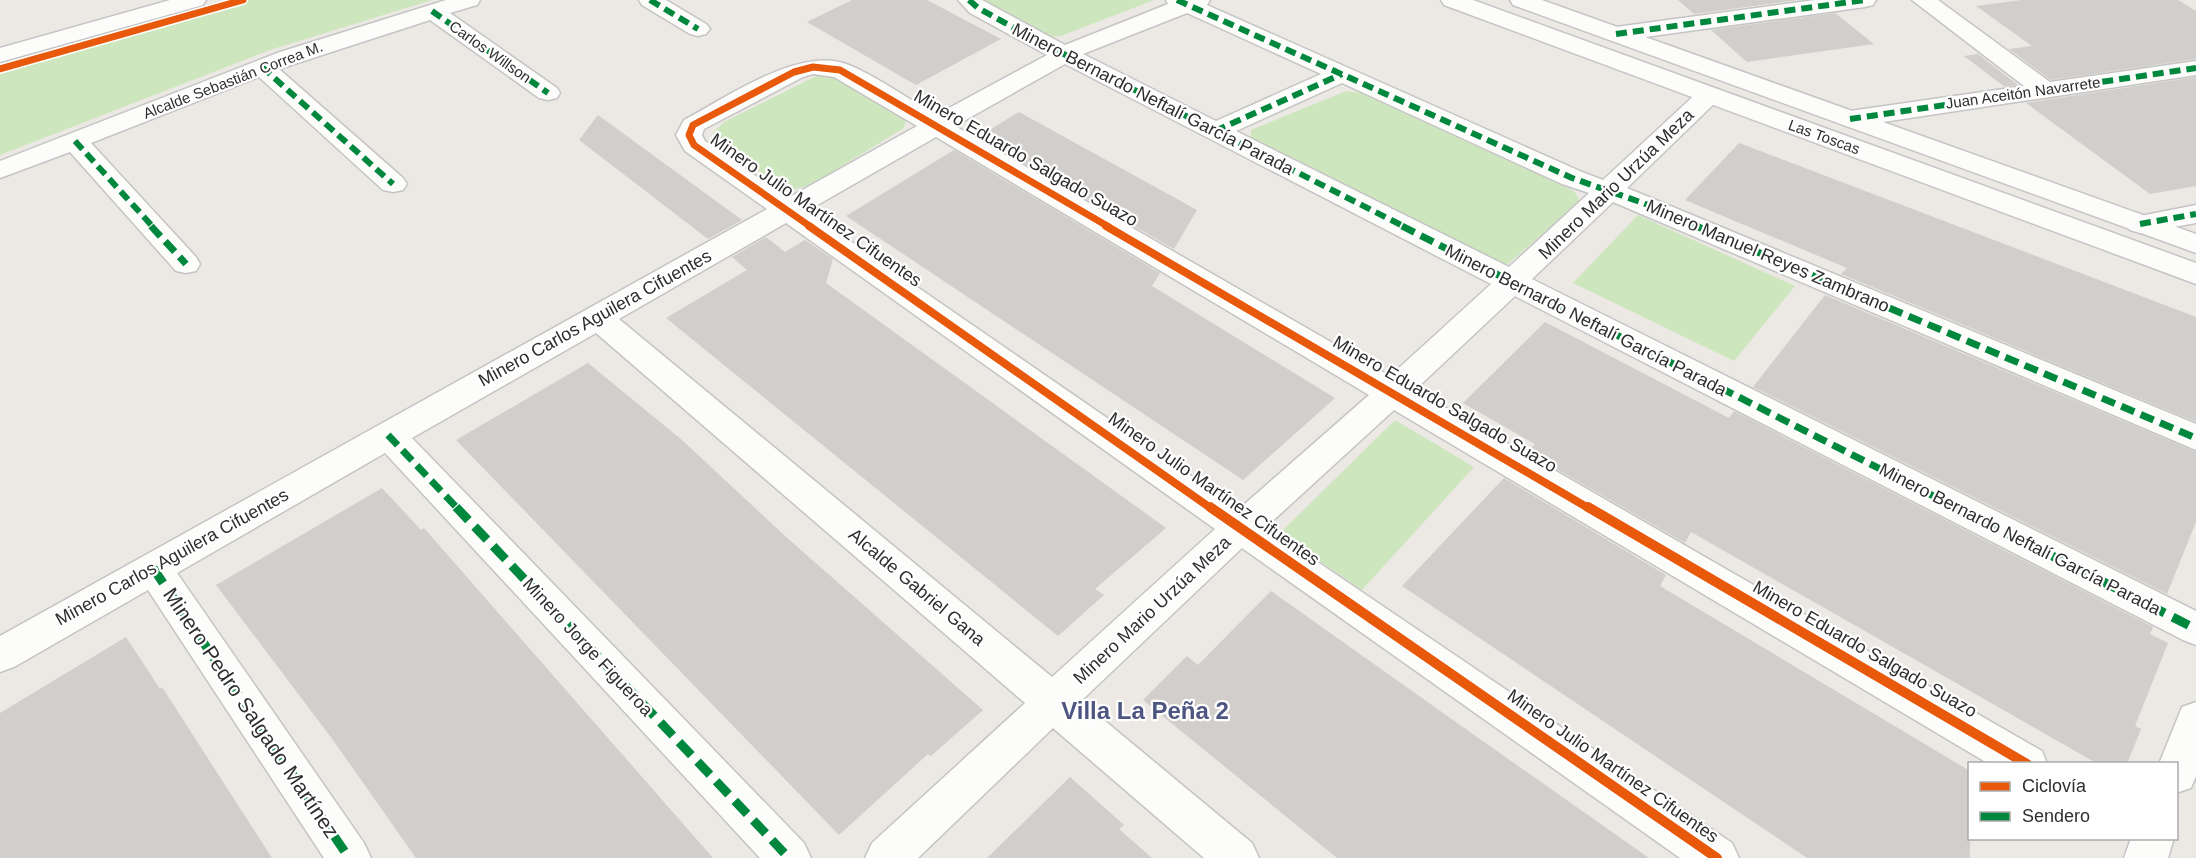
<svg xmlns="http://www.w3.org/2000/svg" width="2196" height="858" font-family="Helvetica,sans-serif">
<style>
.green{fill:#cee6be}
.building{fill:#d1cecb}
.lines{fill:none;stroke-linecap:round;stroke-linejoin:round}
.street-casing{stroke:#c5c4c5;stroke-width:3}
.secondary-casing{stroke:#c5c4c5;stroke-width:3}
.street{fill:#fcfcfb;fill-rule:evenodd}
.secondary{fill:#fcfcfb;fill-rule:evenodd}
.quiet-far2{stroke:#00873e;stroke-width:6;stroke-dasharray:11 6;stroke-linecap:butt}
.quiet-far1{stroke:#00873e;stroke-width:7;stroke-dasharray:14 7;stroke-linecap:butt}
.quiet{stroke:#00873e;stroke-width:9;stroke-dasharray:18 9;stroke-linecap:butt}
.cycleway-far2-casing{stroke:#fff;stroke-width:10}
.cycleway-far1-casing{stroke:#fff;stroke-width:12}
.cycleway-casing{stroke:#fff;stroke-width:14}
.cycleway-far2{stroke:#e8590c;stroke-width:7}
.cycleway-far1{stroke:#e8590c;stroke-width:8}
.cycleway{stroke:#e8590c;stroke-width:10}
.labels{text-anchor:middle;stroke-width:4.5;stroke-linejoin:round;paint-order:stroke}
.far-street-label{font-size:15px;fill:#2e2e2e;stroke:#fff}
.street-label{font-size:18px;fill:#2e2e2e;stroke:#fff}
.near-street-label{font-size:21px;fill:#2e2e2e;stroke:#fff}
.near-neighbourhood-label{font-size:24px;font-weight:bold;fill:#4d5680;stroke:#fff}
</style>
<rect width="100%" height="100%" fill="#ece8e4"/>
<path class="green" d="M228 0H432L270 50 0 155V65Z
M977 0H1154L1061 36 1047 37Z
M818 75H830L900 113 906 120 904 128 811 185 793 190 776 183 714 142 713 133 724 122Z
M1346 91 1361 93 1574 191 1580 201 1508 264 1489 261 1251 139V130Z
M1638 215 1795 286 1734 361 1573 283Z
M1395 420 1474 467 1362 590 1279 534Z"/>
<path class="building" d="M852 0H927L1001 39 916 85 807 22Z
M1678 0H1798L1694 14Z
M2022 0H2178L2196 11V59L2051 80 2009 49 2032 46 1976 6Z
M1835 13 1874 44 1747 62 1711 30Z
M1978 54 2018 85 2005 87 1964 56Z
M2196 77V186L2150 194 2026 103Z
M1019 112 1197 210 1174 249 978 137Z
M598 115 683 177 742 220 708 239 579 140Z
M1739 143 2196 317V422L1841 274 1847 268 1685 200Z
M954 150 1160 273 1152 286 1335 398 1243 480 846 216Z
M766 237 785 252 805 240 833 259 826 283 1166 528 1095 589 1104 595 1058 636 666 318 747 270 732 257Z
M1825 295 2196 452V522L2167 594 1753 387Z
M1545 322 1729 418 1734 411 2153 627 2150 634 2168 643 2135 726 2141 729 2127 764H2098L1691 532 1685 543 1527 452 1535 444 1463 403Z
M588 363 682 440 785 536 983 710 931 756 928 754 839 835 456 440Z
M1504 478 1666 575 1660 586 1970 771V858H1807L1402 586Z
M382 488 421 530 424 528 713 858H416L333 740 216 585Z
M1271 591 1460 725 1649 858H1337L1143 700 1187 656 1198 665Z
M126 637 160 689 162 687 272 858H0V713Z
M1070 777 1124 825 1119 829 1152 858H987Z"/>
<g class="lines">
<g class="street-casing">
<path id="street" d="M170 0H206L203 5 0 62V48Z
M446 0H480L477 5 450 13 557 88 560 93 557 98 548 100 539 98 430 20 279 69 403 178 407 184 403 190 393 192 383 190 259 77 91 143 196 257 200 264 196 271 186 273 176 271 70 152 0 178V161L280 52Z
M639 0H666L706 24 710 29 706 34 698 36 690 34 642 5Z
M958 0H982L1065 45 1168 4 1166 0H1210L1207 5 1582 172 1603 180 1700 90 1709 88 1718 90 1721 95 1718 100 1627 188 2196 424V450L1613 202 1532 279 2196 611V645L2183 640 1515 296 1415 390 2042 751 2047 764H1989L1394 410 1266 527 1732 843 1739 858H1680L1242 548 1081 701 1252 843 1259 858H1204L1053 728 918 858H865L872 843 1025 703 596 333 412 438 804 843 811 858H760L385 453 177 573 364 843 371 858H324L148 590 14 667 0 672V636L767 209 685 151 676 135 684 120C727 97 801 45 849 65 876 76 910 100 936 115L1047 55 970 13ZM1187 13 1321 74 1216 121 1083 54ZM1065 64 1491 284 1390 376 955 126ZM813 74 834 77 917 126 788 198 705 141 702 135 704 129 803 77ZM1342 83 1562 184 1589 193 1509 267 1236 131ZM936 137 1369 395 1239 509 807 211ZM786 223 1215 529 1052 677 619 319Z
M1815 0H1876L1873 5 1865 7 1616 41 1608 39 1604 34 1608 29 1616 27Z
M1912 0H1938L2050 82 2196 61V75L1850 127 1841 124 1837 119 1841 114 1850 111 2024 86Z
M2196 205V223L2140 233 2130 230 2126 224 2130 218Z
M2196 702V776L2191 788 2176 793V764H2159L2182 707Z
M2131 838H2174L2168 858H2124Z"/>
</g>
<g class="secondary-casing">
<path id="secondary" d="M1441 0H1473L2196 263V284L1444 5Z
M1510 0H1542L2196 234V253L1513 5Z"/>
</g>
<use href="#street" class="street"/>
<use href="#secondary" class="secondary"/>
<path class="quiet-far2" d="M650 0 698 29
M969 0 978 8 1036 40 1405 227
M1177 0 1572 178 1643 203 1700 227
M432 11 548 93
M1616 34 1865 0
M262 67 393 184
M1850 119 2196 68
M1215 131 1342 74
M75 141 153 227
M2140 224 2196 214"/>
<path class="quiet-far1" d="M151 226 186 264
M1402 226 1959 509
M1696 226 2196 438
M388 435 458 509"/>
<path class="quiet" d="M456 507 789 858
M1956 507 2196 629
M153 568 349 858"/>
<g class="cycleway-far2-casing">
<path id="cycleway-far2" d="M0 69 243 0
M811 227 694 145 689 135 693 125 794 72 813 67 840 70 1109 227"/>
</g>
<g class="cycleway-far1-casing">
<path id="cycleway-far1" d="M809 226 1212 509
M1106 226 1590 509"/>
</g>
<g class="cycleway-casing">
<path id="cycleway" d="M1210 507 1717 858
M1588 507 2027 764"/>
</g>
<use href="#cycleway-far2" class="cycleway-far2"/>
<use href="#cycleway-far1" class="cycleway-far1"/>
<use href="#cycleway" class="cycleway"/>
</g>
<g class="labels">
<g class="far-street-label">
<text transform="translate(490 52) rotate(35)" y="5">Carlos Willson</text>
<text transform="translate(233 80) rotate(-21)" y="5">Alcalde Sebastián Correa M.</text>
<text transform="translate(2023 93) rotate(-8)" y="5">Juan Aceitón Navarrete</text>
<text transform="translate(1824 137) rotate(20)" y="5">Las Toscas</text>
</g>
<g class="street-label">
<text transform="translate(1153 99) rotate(27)" y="6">Minero Bernardo Neftalí García Parada</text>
<text transform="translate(1026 158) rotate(30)" y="6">Minero Eduardo Salgado Suazo</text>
<text transform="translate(1616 184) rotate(-44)" y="6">Minero Mario Urzúa Meza</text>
<text transform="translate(816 210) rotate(35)" y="6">Minero Julio Martínez Cifuentes</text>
<text transform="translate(1768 256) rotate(23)" y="6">Minero Manuel Reyes Zambrano</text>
<text transform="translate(595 318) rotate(-29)" y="6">Minero Carlos Aguilera Cifuentes</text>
<text transform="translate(1586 320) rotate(27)" y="6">Minero Bernardo Neftalí García Parada</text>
<text transform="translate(1445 404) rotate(30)" y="6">Minero Eduardo Salgado Suazo</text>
<text transform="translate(1214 489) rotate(35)" y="6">Minero Julio Martínez Cifuentes</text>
<text transform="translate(2020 539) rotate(27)" y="6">Minero Bernardo Neftalí García Parada</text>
<text transform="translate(172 557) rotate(-29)" y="6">Minero Carlos Aguilera Cifuentes</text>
<text transform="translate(917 587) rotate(40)" y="6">Alcalde Gabriel Gana</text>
<text transform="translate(1152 610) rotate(-43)" y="6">Minero Mario Urzúa Meza</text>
<text transform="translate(588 647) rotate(47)" y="6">Minero Jorge Figueroa</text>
<text transform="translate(1865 649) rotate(30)" y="6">Minero Eduardo Salgado Suazo</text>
<text transform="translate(1613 766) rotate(35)" y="6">Minero Julio Martínez Cifuentes</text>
</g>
<g class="near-street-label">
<text transform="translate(251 713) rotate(56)" y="7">Minero Pedro Salgado Martínez</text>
</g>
<g class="near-neighbourhood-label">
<text x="1145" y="719">Villa La Peña 2</text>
</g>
</g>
<rect x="1968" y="762" width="210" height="78" fill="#ffffff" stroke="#ababab" stroke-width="1.5"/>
<rect x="1980" y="782" width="30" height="9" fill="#e8590c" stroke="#ababab" stroke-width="1.5"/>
<text x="2022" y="792" font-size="18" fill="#2e2e2e">Ciclovía</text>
<rect x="1980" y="812" width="30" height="9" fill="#00873e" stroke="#ababab" stroke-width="1.5"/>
<text x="2022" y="822" font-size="18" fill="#2e2e2e">Sendero</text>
</svg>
